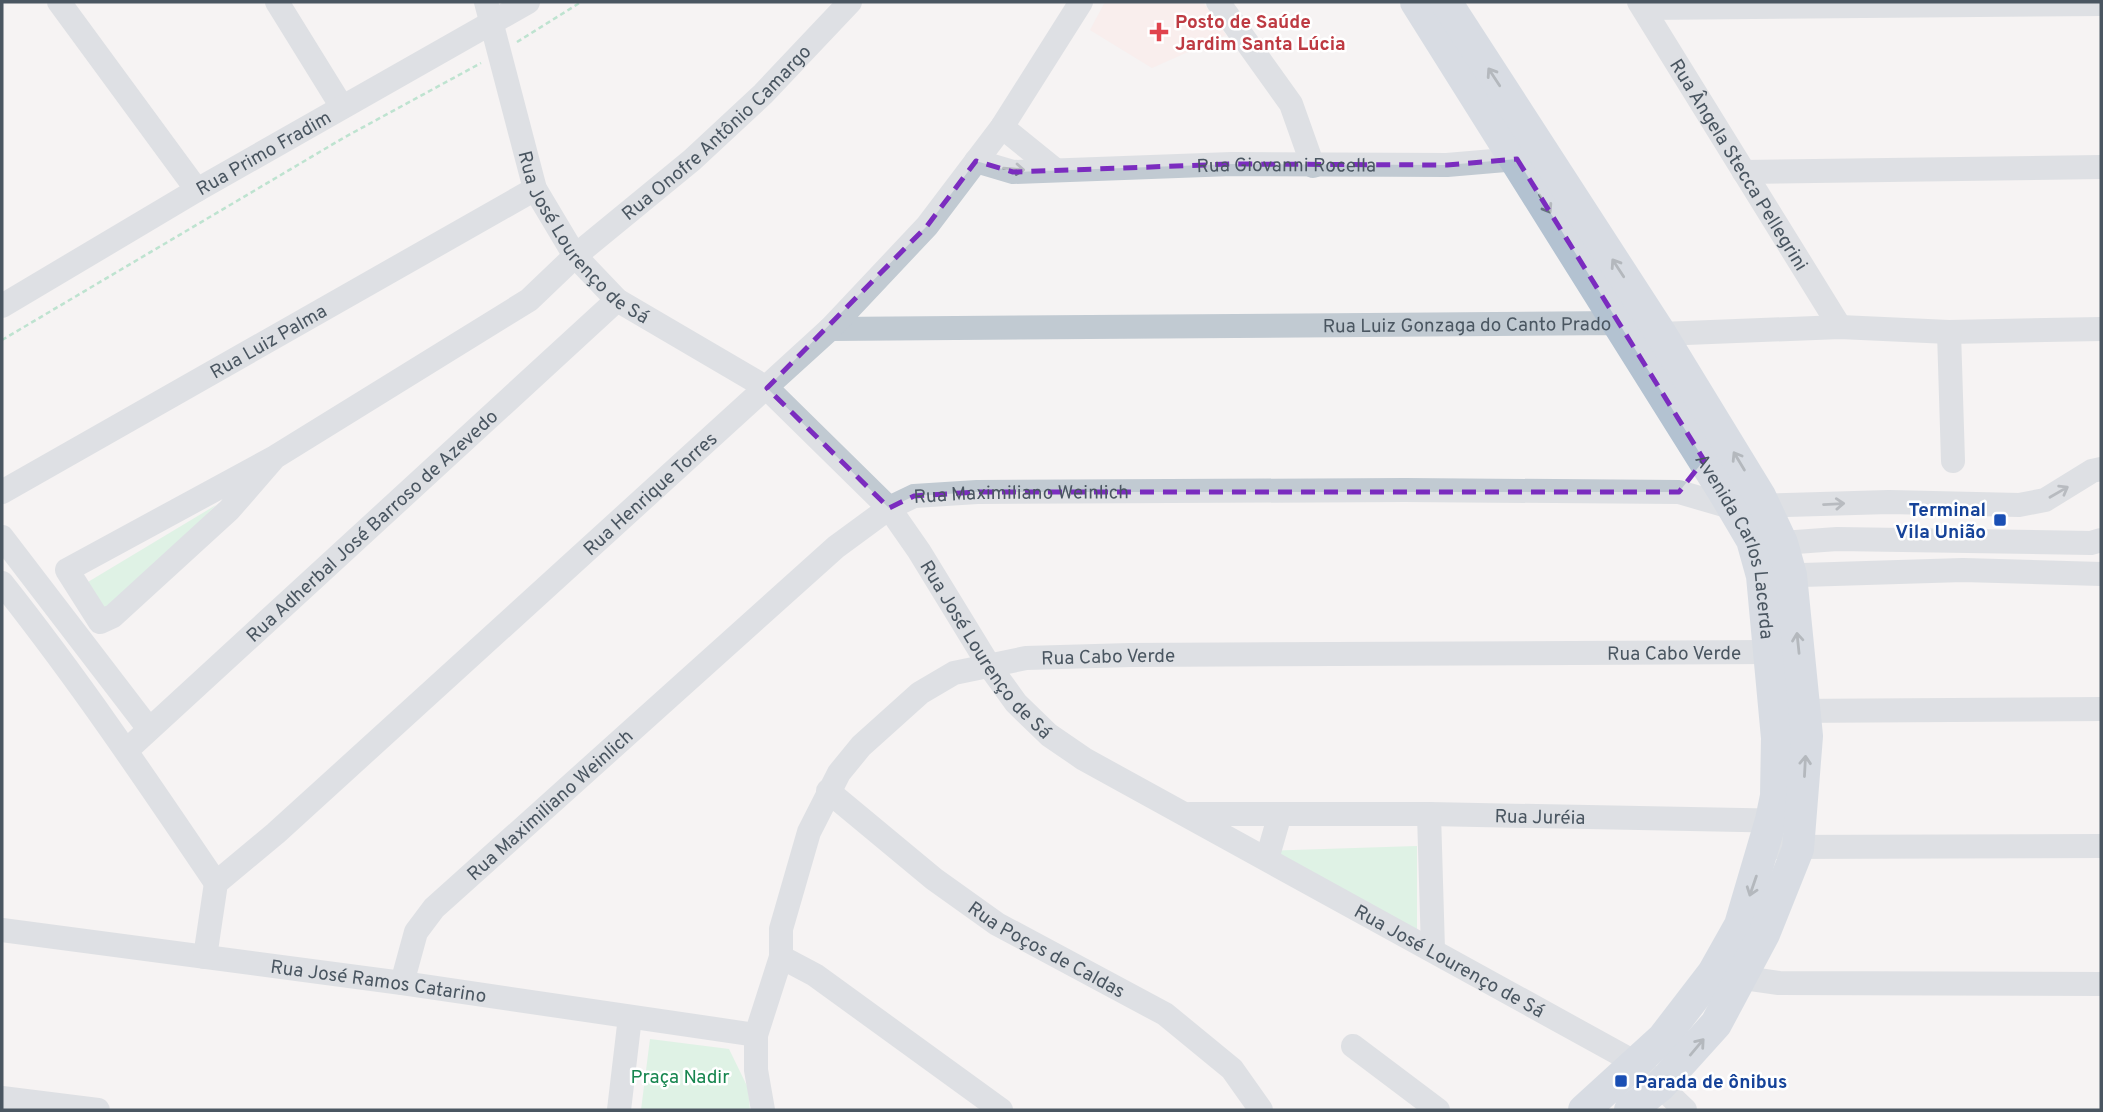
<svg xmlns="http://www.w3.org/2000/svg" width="2103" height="1112" font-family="Overpass,sans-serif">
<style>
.medical{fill:#fce8e6}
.green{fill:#c3f1d5}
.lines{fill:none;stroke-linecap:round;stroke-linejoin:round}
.path{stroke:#7ad0a6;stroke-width:2.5;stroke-dasharray:5 3.5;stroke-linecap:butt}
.minor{stroke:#c1cad2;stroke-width:24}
.major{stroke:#b3c2d1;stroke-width:32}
.oneway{stroke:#64717d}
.oneway2{stroke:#6e7983}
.marked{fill:none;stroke:#7b2cbf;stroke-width:5;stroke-dasharray:14 9;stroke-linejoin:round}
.health-dot{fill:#e0444e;stroke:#fff;stroke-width:2.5}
.transit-dot{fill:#1a4fb4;stroke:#fff;stroke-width:2.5}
.labels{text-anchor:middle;stroke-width:5;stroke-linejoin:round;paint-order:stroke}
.health-label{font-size:19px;font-weight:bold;fill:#be3a42;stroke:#fff;text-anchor:start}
.street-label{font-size:19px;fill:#4a5661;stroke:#fff}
.transit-label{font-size:19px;font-weight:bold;fill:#164399;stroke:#fff;text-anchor:end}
.park-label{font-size:19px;fill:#17864f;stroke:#fff}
</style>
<rect width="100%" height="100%" fill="#f5f3f3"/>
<path class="medical" d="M1105 2H1203L1226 35 1152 68 1090 30Z"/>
<path class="green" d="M216 505 104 620 83 585Z
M1417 846V936L1266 851Z
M650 1039 729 1049 748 1088 750 1110H641Z"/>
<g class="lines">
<path class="path" d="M517 42 581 2
M2 340 345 137 481 63"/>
<g class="minor">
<path d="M59 2 197 190"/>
<path d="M277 2 342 107"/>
<path id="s1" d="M486 2 535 189 575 256 617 300 767 388 889 508 919 551 990 667 1016 703 1049 735 1084 759 1636 1063 1685 1110"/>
<path d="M1218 2 1291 104 1313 166"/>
<path id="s2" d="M1639 2 1840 327"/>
<path d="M1644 8 2101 4"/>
<path d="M1002 127 1053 168"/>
<path id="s3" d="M976 161 1013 172 1232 164 1447 165 1517 159"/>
<path d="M1744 172 2101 167"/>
<path id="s4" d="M2 306 197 190 528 2"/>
<path id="s5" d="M830 329 1620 323 1661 334 1840 327 1949 332 2101 329"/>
<path d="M1949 332 1953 461"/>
<path id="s6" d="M275 457 229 510 113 616 100 622 67 570 275 457 529 300 575 256 692 160 763 94 850 2"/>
<path id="s7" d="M2 492 535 189"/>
<path d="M1751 506 1889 502 2019 505 2045 500 2092 471 2101 469"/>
<path d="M2 537 149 729"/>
<path d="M1782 543 1837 539 2091 543 2101 540"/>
<path d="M1773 576 1963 570 2101 574"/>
<path d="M2 583C79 680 147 781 216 883"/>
<path d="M1787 711 2101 709"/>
<path id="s8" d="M127 750 617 300"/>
<path id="s9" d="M828 791 934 879 997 924 1165 1014 1232 1069 1261 1110"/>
<path id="s10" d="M1190 814H1429L1787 821"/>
<path d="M1429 814 1433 950"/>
<path d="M1765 847 2101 846"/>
<path d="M1267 859 1280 814"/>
<path id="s11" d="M2 930 402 983 756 1035"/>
<path id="s12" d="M205 957 216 883 276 833 830 329 927 226 1002 127 1081 2"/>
<path d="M781 957 815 975 1001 1110"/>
<path d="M1744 978 1779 983 2101 984"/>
<path id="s13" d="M402 983 416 932 434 908 836 547 889 508 914 496 977 492 1405 490 1679 492 1734 508"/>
<path d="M1353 1046 1438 1110"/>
<path d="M2 1098 98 1110"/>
<path d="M619 1110 630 1017"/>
<path id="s14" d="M763 1110 756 1070V1035L781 957V929L809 832 839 773 861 746 920 693 954 673 1026 658 1130 655 1768 652"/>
</g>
<g class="major">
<path id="s15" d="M1416 2 1723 491 1752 540 1762 576 1777 738 1776 796 1771 820 1740 925 1713 973 1663 1038 1584 1110"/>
<path d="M1446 2 1661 334 1760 496 1782 543 1791 575 1807 736 1798 849 1764 934 1716 1024 1660 1086 1630 1110"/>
</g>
</g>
<defs><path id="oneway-shaft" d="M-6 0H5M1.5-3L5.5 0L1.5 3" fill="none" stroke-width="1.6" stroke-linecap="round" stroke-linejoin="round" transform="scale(1.75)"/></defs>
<g class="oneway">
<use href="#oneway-shaft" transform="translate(1494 77) rotate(-123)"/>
<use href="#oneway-shaft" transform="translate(1545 204) rotate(58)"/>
<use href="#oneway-shaft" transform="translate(1618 268) rotate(-123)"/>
<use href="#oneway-shaft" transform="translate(1739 461) rotate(-121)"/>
<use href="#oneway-shaft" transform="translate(1798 643) rotate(-96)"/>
<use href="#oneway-shaft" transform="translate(1805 766) rotate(-87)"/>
<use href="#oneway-shaft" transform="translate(1753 886) rotate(109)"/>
<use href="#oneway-shaft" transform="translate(1697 1047) rotate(-50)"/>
</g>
<g class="oneway2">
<use href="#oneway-shaft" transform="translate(1014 169) rotate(5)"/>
<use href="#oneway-shaft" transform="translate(2059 492) rotate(-30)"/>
<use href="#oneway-shaft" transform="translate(1834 504) rotate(-3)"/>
</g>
<path d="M0 0H2103V1112H0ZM1517 159 1704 460 1679 492H977L914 496 889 508 767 388 927 226 976 161 1013 172 1232 164 1447 165Z" fill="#f5f3f3" fill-opacity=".55" fill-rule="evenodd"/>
<path class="marked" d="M1517 159 1704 460 1679 492H977L914 496 889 508 767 388 927 226 976 161 1013 172 1232 164 1447 165Z"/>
<path class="health-dot" d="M1155.5 21.5h7v7h7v7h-7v7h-7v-7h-7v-7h7z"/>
<g class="transit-dot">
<rect x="1993" y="513" width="14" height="14" rx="3.5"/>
<rect x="1614" y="1074" width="14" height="14" rx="3.5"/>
</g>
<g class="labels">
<g class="health-label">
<text x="1175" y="28">Posto de Saúde<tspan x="1175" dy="22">Jardim Santa Lúcia</tspan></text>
</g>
<g class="street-label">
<text dy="7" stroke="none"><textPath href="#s6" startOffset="1090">Rua Onofre Antônio Camargo</textPath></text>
<text dy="7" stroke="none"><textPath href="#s4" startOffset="303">Rua Primo Fradim</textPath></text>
<text dy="7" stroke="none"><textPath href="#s2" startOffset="191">Rua Ângela Stecca Pellegrini</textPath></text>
<text dy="7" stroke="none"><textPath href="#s3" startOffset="312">Rua Giovanni Rocella</textPath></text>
<text dy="7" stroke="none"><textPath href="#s1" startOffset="261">Rua José Lourenço de Sá</textPath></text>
<text dy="7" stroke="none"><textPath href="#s5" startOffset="637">Rua Luiz Gonzaga do Canto Prado</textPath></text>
<text dy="7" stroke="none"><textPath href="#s7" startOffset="306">Rua Luiz Palma</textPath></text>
<text dy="7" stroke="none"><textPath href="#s12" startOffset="658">Rua Henrique Torres</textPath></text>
<text dy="7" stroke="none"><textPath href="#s13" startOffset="824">Rua Maximiliano Weinlich</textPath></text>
<text dy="7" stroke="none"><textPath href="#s8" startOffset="332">Rua Adherbal José Barroso de Azevedo</textPath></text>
<text dy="7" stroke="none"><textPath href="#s15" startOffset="635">Avenida Carlos Lacerda</textPath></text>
<text dy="7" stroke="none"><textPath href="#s1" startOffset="849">Rua José Lourenço de Sá</textPath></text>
<text dy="7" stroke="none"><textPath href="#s14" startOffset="1228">Rua Cabo Verde</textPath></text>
<text dy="7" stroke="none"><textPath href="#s14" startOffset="662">Rua Cabo Verde</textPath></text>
<text dy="7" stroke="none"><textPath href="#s13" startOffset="238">Rua Maximiliano Weinlich</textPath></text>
<text dy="7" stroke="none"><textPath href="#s10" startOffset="350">Rua Juréia</textPath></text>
<text dy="7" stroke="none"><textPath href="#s9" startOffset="271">Rua Poços de Caldas</textPath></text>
<text dy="7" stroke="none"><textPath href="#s1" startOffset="1416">Rua José Lourenço de Sá</textPath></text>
<text dy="7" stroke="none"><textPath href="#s11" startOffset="380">Rua José Ramos Catarino</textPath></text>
</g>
<g class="transit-label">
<text x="1986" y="516">Terminal<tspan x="1986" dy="22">Vila União</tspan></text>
<text x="1635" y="1088" text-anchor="start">Parada de ônibus</text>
</g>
<g class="park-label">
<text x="680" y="1083">Praça Nadir</text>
</g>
</g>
<rect width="2103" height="1112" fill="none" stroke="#4a5661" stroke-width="7"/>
</svg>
